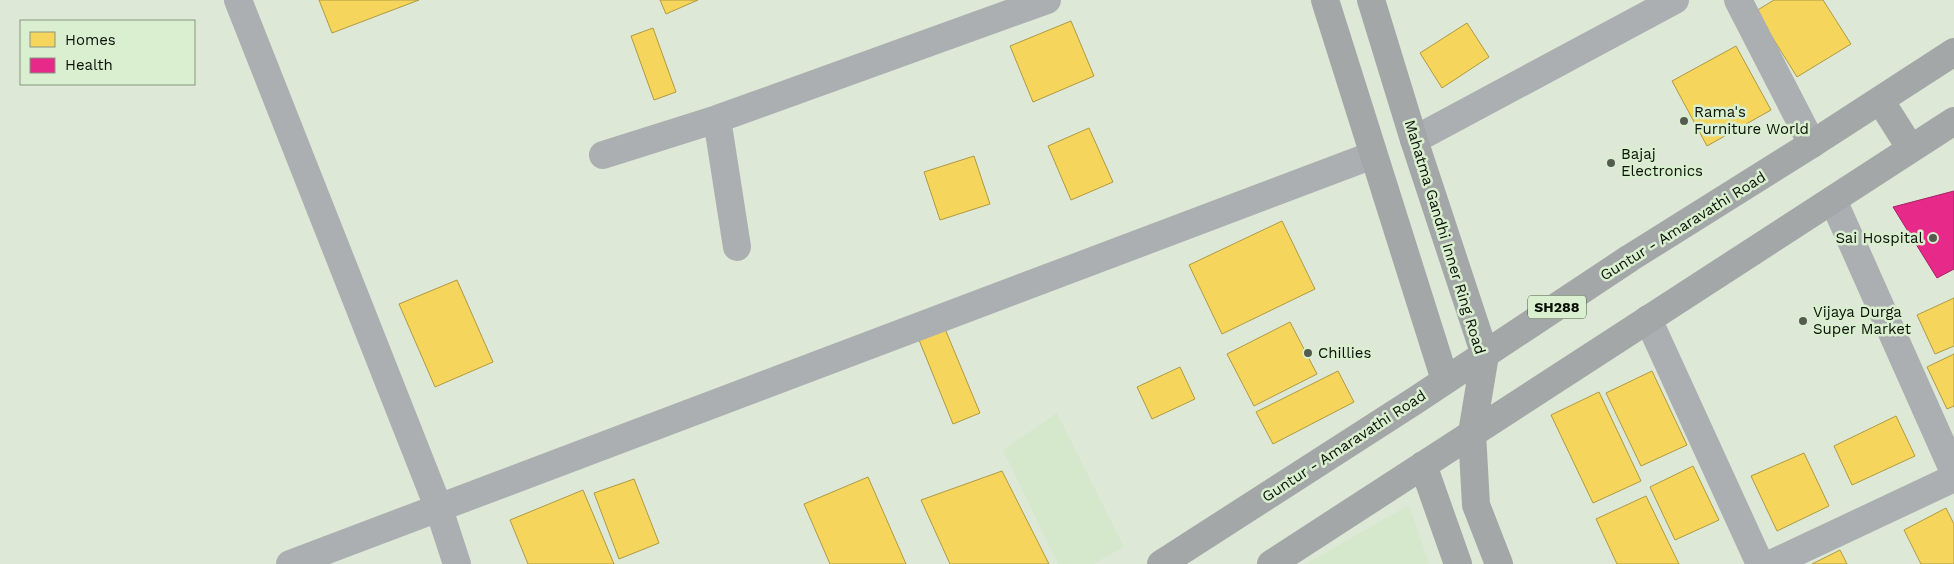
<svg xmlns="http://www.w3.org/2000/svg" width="1954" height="564" font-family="'Work Sans',sans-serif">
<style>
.built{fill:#d5e8cb}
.homes{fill:#f6d55c;stroke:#af9a42}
.health{fill:#e7298a;stroke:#a52263}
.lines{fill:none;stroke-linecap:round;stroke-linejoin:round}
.street{stroke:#acafb1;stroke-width:28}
.primary{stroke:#a3a7a7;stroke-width:28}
.poi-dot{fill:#545c50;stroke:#daefd0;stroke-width:2}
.labels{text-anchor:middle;stroke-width:5;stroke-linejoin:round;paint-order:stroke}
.shield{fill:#daefd0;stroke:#485443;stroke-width:1}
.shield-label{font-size:14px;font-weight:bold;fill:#0a1107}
.poi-label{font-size:15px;fill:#0a1107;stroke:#daefd0;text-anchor:start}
.street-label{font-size:15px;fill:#0a1107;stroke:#daefd0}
</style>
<rect width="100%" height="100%" fill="#dde8d7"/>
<path class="built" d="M1057 413 1124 547 1093 564H1058L1003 450Z
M1409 505 1429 564H1306Z"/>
<path class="homes" d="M319 0H419L332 33Z
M660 0H698L666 14Z
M1774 0H1823L1851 44 1797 77 1756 11Z
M1071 21 1094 76 1033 102 1010 46Z
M1467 23 1489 57 1442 88 1420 53Z
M653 28 676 92 654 100 631 36Z
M1736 46 1771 110 1707 146 1672 81Z
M1089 128 1113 182 1071 200 1048 146Z
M974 156 990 204 940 220 924 172Z
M1282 221 1315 289 1222 334 1189 265Z
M457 280 493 362 435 387 399 304Z
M1954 298V346L1935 354 1917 315Z
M1290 322 1317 374 1254 406 1227 354Z
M943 324 980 413 953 424 917 335Z
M1954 354V406L1947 409 1927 367Z
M1180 367 1195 399 1152 419 1137 387Z
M1338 371 1354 402 1273 444 1256 412Z
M1652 371 1687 445 1641 466 1606 393Z
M1599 392 1641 481 1593 503 1551 415Z
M1896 416 1915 456 1852 485 1834 446Z
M1804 453 1829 506 1777 531 1751 476Z
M1693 466 1719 520 1675 540 1650 487Z
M1002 471 1049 564H950L921 500Z
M868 477 906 564H830L804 504Z
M634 479 659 543 619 559 594 493Z
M583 490 614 564H528L510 520Z
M1646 496 1679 564H1617L1596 519Z
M1946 508 1954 524V564H1921L1904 530Z
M1840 550 1847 564H1812Z"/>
<path class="health" d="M1954 191V269L1937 278 1893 207Z"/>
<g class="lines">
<path class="street" d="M238 0 439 509 457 564
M1738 0 1812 144
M717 119 737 247
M1414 140 1675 0
M603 155 717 119 1047 0
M1833 200 1954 472
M1648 319 1760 564
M290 564 1373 155
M1771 564 1954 478"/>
<path class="primary" d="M1325 0 1445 380
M1371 0 1414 140 1485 355 1472 433 1476 505 1499 564
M1880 100 1911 149
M1423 465 1458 564
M1161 564 1416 400 1630 258 1812 144 1954 52
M1271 564 1954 121"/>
</g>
<g class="poi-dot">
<circle cx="1684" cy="121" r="5"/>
<circle cx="1611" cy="163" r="5"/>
<circle cx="1933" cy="238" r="5"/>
<circle cx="1803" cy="321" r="5"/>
<circle cx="1308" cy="353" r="5"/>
</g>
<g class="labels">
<rect class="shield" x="1528" y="295.5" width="58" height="23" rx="4"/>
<g class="shield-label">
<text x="1557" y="312">SH288</text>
</g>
<g class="poi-label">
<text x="1694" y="117">Rama's<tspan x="1694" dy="17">Furniture World</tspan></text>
<text x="1621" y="159">Bajaj<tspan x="1621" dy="17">Electronics</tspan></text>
<text x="1923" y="243" text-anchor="end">Sai Hospital</text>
<text x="1813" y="317">Vijaya Durga<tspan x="1813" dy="17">Super Market</tspan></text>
<text x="1318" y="358">Chillies</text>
</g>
<g class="street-label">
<text transform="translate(1683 226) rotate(-32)" y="5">Guntur - Amaravathi Road</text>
<text transform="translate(1445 237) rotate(73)" y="5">Mahatma Gandhi Inner Ring Road</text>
<text transform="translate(1344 446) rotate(-33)" y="5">Guntur - Amaravathi Road</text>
</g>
</g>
<rect x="20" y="20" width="175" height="65" fill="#daefd0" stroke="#879680"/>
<rect x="30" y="32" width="25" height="15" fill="#f6d55c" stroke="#879680"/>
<text x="65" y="45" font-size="15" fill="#0a1107">Homes</text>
<rect x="30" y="58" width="25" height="15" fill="#e7298a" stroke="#879680"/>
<text x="65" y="70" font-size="15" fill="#0a1107">Health</text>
</svg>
